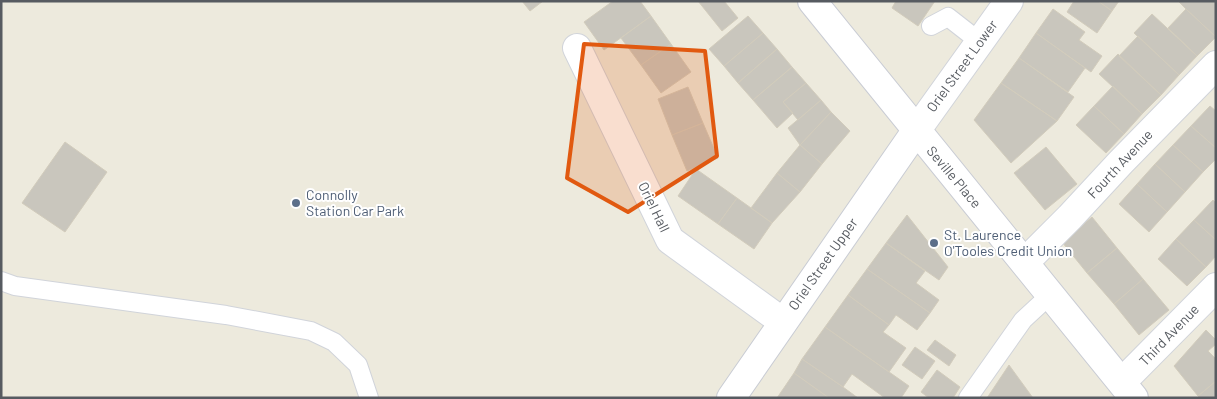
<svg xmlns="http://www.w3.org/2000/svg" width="1217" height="399" font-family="Barlow,sans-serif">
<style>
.building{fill:#c9c6bd;stroke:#d2ccbc}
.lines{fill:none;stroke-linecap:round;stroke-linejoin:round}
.lane-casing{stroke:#d1d4da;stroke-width:20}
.street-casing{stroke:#d1d4da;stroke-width:30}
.secondary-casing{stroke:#c9ccd4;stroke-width:30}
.lane{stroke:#fff;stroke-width:18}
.street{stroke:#fff;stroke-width:28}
.secondary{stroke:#fff;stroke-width:28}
.marked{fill:#e15910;fill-opacity:0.2;stroke:#e15910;stroke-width:4;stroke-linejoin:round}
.service-dot{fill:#5c6f8a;stroke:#fff;stroke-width:2}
.labels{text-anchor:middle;stroke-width:4;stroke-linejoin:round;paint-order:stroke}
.street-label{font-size:14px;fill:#575b61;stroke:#fff}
.service-label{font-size:14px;fill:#4e5e75;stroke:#fff;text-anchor:start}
</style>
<rect width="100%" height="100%" fill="#edeadd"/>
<path class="building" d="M522 1H543L530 11Z
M613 1H640L651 16 604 50 584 22Z
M698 1H724L738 18 722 31Z
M896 1H935L918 26 892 8Z
M1074 1H1098L1112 11 1097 33 1067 12Z
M1098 1H1119L1112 11Z
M1178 1H1216V37L1186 9Z
M1053 9 1085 32 1079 40 1102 56 1091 72 1036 33Z
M1186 9 1216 37 1197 56 1168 28Z
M1152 14 1197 56 1179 75 1134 33Z
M651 16 671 44 641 65 621 38Z
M748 16 763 33 724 66 709 49Z
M763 33 777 49 738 83 724 66Z
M1036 33 1085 68 1068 92 1019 58Z
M1138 36 1179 75 1161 95 1119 56Z
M671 44 691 72 661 93 641 65Z
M777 49 792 67 753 100 738 83Z
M1118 54 1161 95 1142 114 1099 74Z
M1019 58 1074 97 1057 121 1001 83Z
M792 67 806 83 783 102 793 113 777 128 753 100Z
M806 83 821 100 798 120 783 102Z
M1001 83 1057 121 1011 163 974 120Z
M1113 86 1142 114 1124 134 1094 106Z
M688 87 703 123 672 135 658 99Z
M821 100 831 112 800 145 788 128Z
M1094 106 1124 134 1106 153 1076 125Z
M1210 106 1216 111V148L1191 126Z
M831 112 850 131 822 164 800 145Z
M703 123 718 158 687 171 672 135Z
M1191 126 1216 148V159L1203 172 1173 145Z
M65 142 107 172 65 232 22 203Z
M800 145 822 164 800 192 777 173Z
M1173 145 1203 172 1185 192 1155 164Z
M1046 147 1077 184 1045 210 1014 173Z
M1155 164 1185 192 1167 212 1137 184Z
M696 169 737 198 718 224 678 196Z
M777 173 800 192 772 223 751 208Z
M1137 184 1167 212 1149 232 1119 204Z
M737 198 772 223 754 249 718 224Z
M1213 200 1216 203V240L1194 220Z
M907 215 948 267 939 280 886 243Z
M1092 217 1117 248 1087 273 1062 242Z
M1194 220 1216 240V256L1206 267 1176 239Z
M1176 239 1206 267 1187 286 1158 259Z
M886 243 925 271 916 283 939 300 930 313 867 269Z
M1117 248 1143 279 1114 304 1087 273Z
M867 269 930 313 917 330 896 315 889 325 848 295Z
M1143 279 1169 310 1139 335 1114 304Z
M848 295 889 325 883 332 906 348 889 372 825 327Z
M825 327 909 386 901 398H885L852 374 843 387 802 359Z
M1206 330 1216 340V344L1208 351 1216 359V381L1198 396 1174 366Z
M935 340 956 355 949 366 927 350Z
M915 347 935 361 922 379 902 365Z
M802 359 843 387 858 398H829L794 373Z
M1009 365 1033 398H987Z
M937 370 960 387 953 398H929L921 392Z
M794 373 829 398H777Z
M1216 381V398H1200L1198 396Z"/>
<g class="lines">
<g class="lane-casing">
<path id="lane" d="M931 26 948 17 980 42
M1 281 15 286 226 315 311 331 334 342 358 365 369 398
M968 398 1023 320 1050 295"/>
</g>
<g class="street-casing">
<path id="street" d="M577 48 670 240 783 322
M916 131 1009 1
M1025 262 1070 217 1121 162 1216 65
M1122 382 1216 287"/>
</g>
<g class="secondary-casing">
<path id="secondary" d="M812 1 1134 398
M731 398 916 131"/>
</g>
<use href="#lane" class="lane"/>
<use href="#street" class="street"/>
<use href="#secondary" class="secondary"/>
</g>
<path class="marked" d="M584 44 705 51 717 156 628 212 567 178Z"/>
<g class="service-dot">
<circle cx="296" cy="203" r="5"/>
<circle cx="934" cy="243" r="5"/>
</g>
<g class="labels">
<g class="street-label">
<text transform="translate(962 66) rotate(-54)" y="5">Oriel Street Lower</text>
<text transform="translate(1120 164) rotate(-47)" y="5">Fourth Avenue</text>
<text transform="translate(954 177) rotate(50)" y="5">Seville Place</text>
<text transform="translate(654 207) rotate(64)" y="5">Oriel Hall</text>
<text transform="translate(823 264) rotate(-55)" y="5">Oriel Street Upper</text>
<text transform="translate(1169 335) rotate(-46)" y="5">Third Avenue</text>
</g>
<g class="service-label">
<text x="306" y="200">Connolly<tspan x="306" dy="16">Station Car Park</tspan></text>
<text x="944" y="240">St. Laurence<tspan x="944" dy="16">O'Tooles Credit Union</tspan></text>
</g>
</g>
<rect width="1217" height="399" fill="none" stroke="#575b61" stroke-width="5"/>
</svg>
